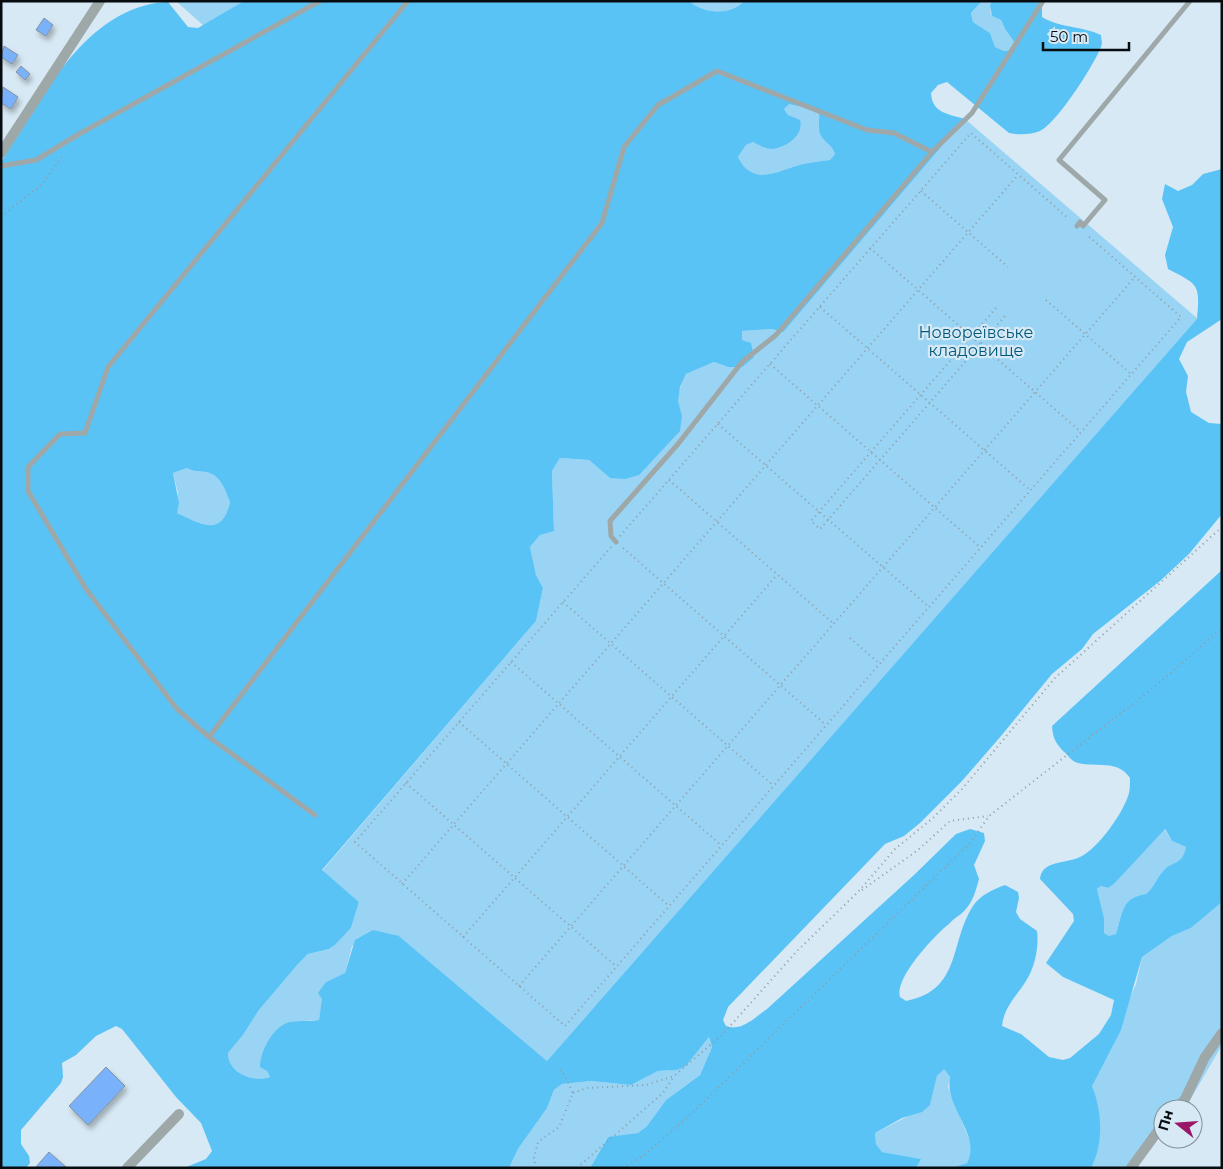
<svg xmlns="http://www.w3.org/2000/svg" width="1223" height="1169" font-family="Montserrat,sans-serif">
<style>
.green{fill:#99d4f4}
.forest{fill:#5ac3f6;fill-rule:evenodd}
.building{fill:#79b1fa;stroke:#87919f;filter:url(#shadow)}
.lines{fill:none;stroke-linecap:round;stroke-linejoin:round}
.path{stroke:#8f9ca5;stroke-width:2;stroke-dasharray:1 4;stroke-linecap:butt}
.service{stroke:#9ea8a9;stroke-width:5}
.minor{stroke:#9ea8a9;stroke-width:10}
.labels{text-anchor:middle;stroke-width:4.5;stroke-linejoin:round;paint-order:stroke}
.park-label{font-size:16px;fill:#00597b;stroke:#d7e9f4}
</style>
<defs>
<filter id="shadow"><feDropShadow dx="2.5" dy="4.5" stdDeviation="2.5" flood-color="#0004"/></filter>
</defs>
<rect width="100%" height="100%" fill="#d7e9f4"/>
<path class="green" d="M176 1H244L204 26Z
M689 1H744C730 16 704 14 689 1Z
M982 1H992L990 11 992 16 1001 20 1005 29 1017 46 1014 50 1004 51 995 47 990 33 973 22 971 13Z
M789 103 818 110C821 118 817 126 820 134 824 143 832 144 835 154L830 160C821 161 812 162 803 164 779 170 753 188 738 157L746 145 753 142 766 148 788 115 784 109Z
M965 119 1198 319 547 1061 399 936 352 946 345 973 326 982 319 1020 290 1022 267 1071 270 1077C253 1083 228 1073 228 1053L243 1035 259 1010 298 964 308 954 329 949 335 945 351 928 359 902 322 871 536 621 543 588 536 575 530 547 540 535 554 530 552 471 560 458 589 460 610 478C638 463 672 452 681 418 682 413 679 408 678 403 677 393 682 383 686 374L714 362 728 367 742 340V331L772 329 783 331Z
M187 468C194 472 198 471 206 472 221 475 225 490 230 502 222 538 201 524 177 513L178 493 173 473Z
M1164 829 1172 841 1186 847C1182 866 1173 860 1163 871 1157 878 1154 887 1146 894 1121 898 1123 912 1116 934L1109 937 1104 933V918L1097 889 1101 886 1108 888 1114 884Z
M1222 902V1045L1190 1100 1183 1109H1163V1132L1133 1168H1091C1102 1149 1100 1106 1092 1086L1136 984 1142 957 1172 936 1191 928Z
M709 1037 712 1047 700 1075 666 1100 647 1126 638 1133 607 1138 590 1168H509L518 1149 547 1108 554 1090 562 1084 591 1081 631 1085 658 1071H667L686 1066Z
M944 1068 950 1077 948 1087 971 1144 972 1154 967 1163 951 1168H916L920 1159 882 1152 876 1144 875 1133 930 1105 937 1076Z"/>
<path class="forest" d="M244 1H689C704 14 730 16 744 1H982L971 13 973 22 990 33 995 47 1004 51 1014 50 1017 46 1005 29 1001 20 992 16 990 6 992 1H1042V17C1060 28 1082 26 1101 35 1101 39 1103 43 1101 47 1094 65 1057 123 1040 131 1030 135 1019 135 1009 133L947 82 938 85 931 93C932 113 948 114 965 119L783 332 772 329 742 331V340L751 343 754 357 742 367H728L714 362 686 374 680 387 678 401 682 416 680 431 639 475 625 479 610 478 589 460 560 458 552 471 554 531 540 535 530 547 536 575 543 588 536 621 322 870 359 902 351 928 335 945 329 949 308 954 298 964 259 1010 243 1035 228 1053C228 1073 253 1083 270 1077L267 1071 260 1067C260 1051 274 1025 290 1022 300 1020 309 1022 319 1020L322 999 318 993 326 982 345 973 355 940 373 930 399 936 547 1061 1197 319C1200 284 1199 285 1168 269L1165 255 1173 227 1162 199 1165 184 1178 191 1192 185 1203 174 1222 169V319L1187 342 1179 359 1188 376 1186 392 1191 412 1209 423 1222 424V514L1189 554 1160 581 1093 634 1082 649 1052 674 1001 736 962 781 920 823 904 836 885 844 728 1007 723 1020 726 1026C742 1032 755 1017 767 1009L914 875 956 834 970 829 984 833 985 841 974 865 979 879C976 890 973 902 965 910 961 915 954 918 950 923 935 935 894 978 900 997L906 1001C962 990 949 943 973 906 980 895 994 889 1005 885L1018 892 1019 898 1016 912 1020 919 1037 931C1039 947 1035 967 1026 981 1016 997 1004 1007 1002 1026L1021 1034 1049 1057 1063 1060 1070 1058 1099 1034 1111 1015 1114 1000 1063 977 1046 963 1074 921 1073 914 1040 879C1042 860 1065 864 1080 857 1098 849 1124 812 1129 793 1130 789 1130 783 1130 778 1117 759 1097 768 1078 763 1072 762 1068 755 1063 751 1055 742 1053 738 1052 726L1222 570V902L1191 928 1172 936 1142 957 1121 1030 1092 1086C1102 1110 1104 1144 1091 1168H951L967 1163C982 1135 944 1107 950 1077L944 1069 937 1076 930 1105 922 1112 902 1118 875 1133 876 1144 882 1152 921 1159 916 1168H590L608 1137 638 1133 647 1126 666 1100 700 1075 712 1047 709 1037 686 1066 677 1070 658 1071 631 1085 591 1081 562 1084 554 1090 547 1108 518 1149 509 1168H184L206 1159 212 1151 201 1123 176 1097 122 1029 116 1026 96 1036 76 1055 62 1063 63 1077 61 1083 21 1130V1144L29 1156 30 1163 26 1168H1V162C40 101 86 5 168 2L188 27 198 28ZM789 104 818 110C821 118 817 126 820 134 824 143 832 144 835 154L830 160C821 161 812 162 803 164 779 170 753 188 738 157L746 145 753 142C759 145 765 149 772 149 787 147 804 135 800 120L788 115 784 109ZM187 468C194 472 198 471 206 472 221 475 225 490 230 502 222 538 201 524 177 513L179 503 173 473ZM1165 829 1172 841 1186 847C1182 866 1173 860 1163 871 1157 878 1154 887 1146 894 1121 898 1123 912 1116 934L1109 936 1104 933V918L1097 889 1101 886 1108 888 1114 884Z"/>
<path class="building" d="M44 18 53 25 46 36 36 30Z
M4 46 18 55 12 64 1 57Z
M21 66 30 74 25 80 16 72Z
M3 87 18 97 11 109 1 103Z
M106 1067 125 1086 88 1125 69 1106Z
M49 1152 67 1168H35Z"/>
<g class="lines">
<path class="path" d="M921 191 1008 267
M1 217 41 185 64 154
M870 248 1081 432
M1046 300 1131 374
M820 307 1030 490
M996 308 811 521 820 529 1005 316
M770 364 981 548
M718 424 929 607
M669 480 833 623
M620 536 971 133 1068 218
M611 547 355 842 565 1026 1181 317 1086 234
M623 548 826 725
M563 602 774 786
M850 638 880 664
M511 662 722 846
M459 722 669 906
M406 783 617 967
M402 884 1018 175
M862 890 918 850 950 821 988 816
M463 937 777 575
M519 986 1135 277
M573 1093 587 1088 646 1085 674 1076 723 1034 797 951 858 892 895 849 933 818 962 789 1055 678 1222 527
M536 1168 534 1158 538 1142 559 1127 573 1093 562 1071 557 1067
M577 1168 663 1093 673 1078
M623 1168 644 1155 691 1114 971 842 989 816 1158 684 1222 628"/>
<path class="service" d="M932 152 972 113 1043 1
M1 166 36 160 79 134 320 1
M1077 226 1080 222 1083 226 1105 200 1059 160 1190 1
M209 737 602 223 624 147 658 105 717 71 867 130 894 133 932 152 776 335 742 362 678 444 610 521 611 536 616 542
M315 815 209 737 177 709 86 589 28 491V467L60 434 85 433 108 367 408 1"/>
<path class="minor" d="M1 153 100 1
M1176 1109 1185 1099 1205 1057 1222 1033
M127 1168 179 1114
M1131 1168 1163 1124"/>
</g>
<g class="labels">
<g class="park-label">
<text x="976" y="338">Новореївське<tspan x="976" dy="18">кладовище</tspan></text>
</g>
</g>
<rect width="1223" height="1169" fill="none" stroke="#070c10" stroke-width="5"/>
<g transform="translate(1178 1124) rotate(287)"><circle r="24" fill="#d7e9f4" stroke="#849199"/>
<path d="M0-4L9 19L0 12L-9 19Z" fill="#9a1669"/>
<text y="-8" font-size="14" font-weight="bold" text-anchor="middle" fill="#070c10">Пн</text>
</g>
<path d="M1043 42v8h86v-8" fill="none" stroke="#070c10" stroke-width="2.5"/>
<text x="1050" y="42" font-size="15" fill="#070c10" stroke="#d7e9f4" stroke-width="4" paint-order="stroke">50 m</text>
</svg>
